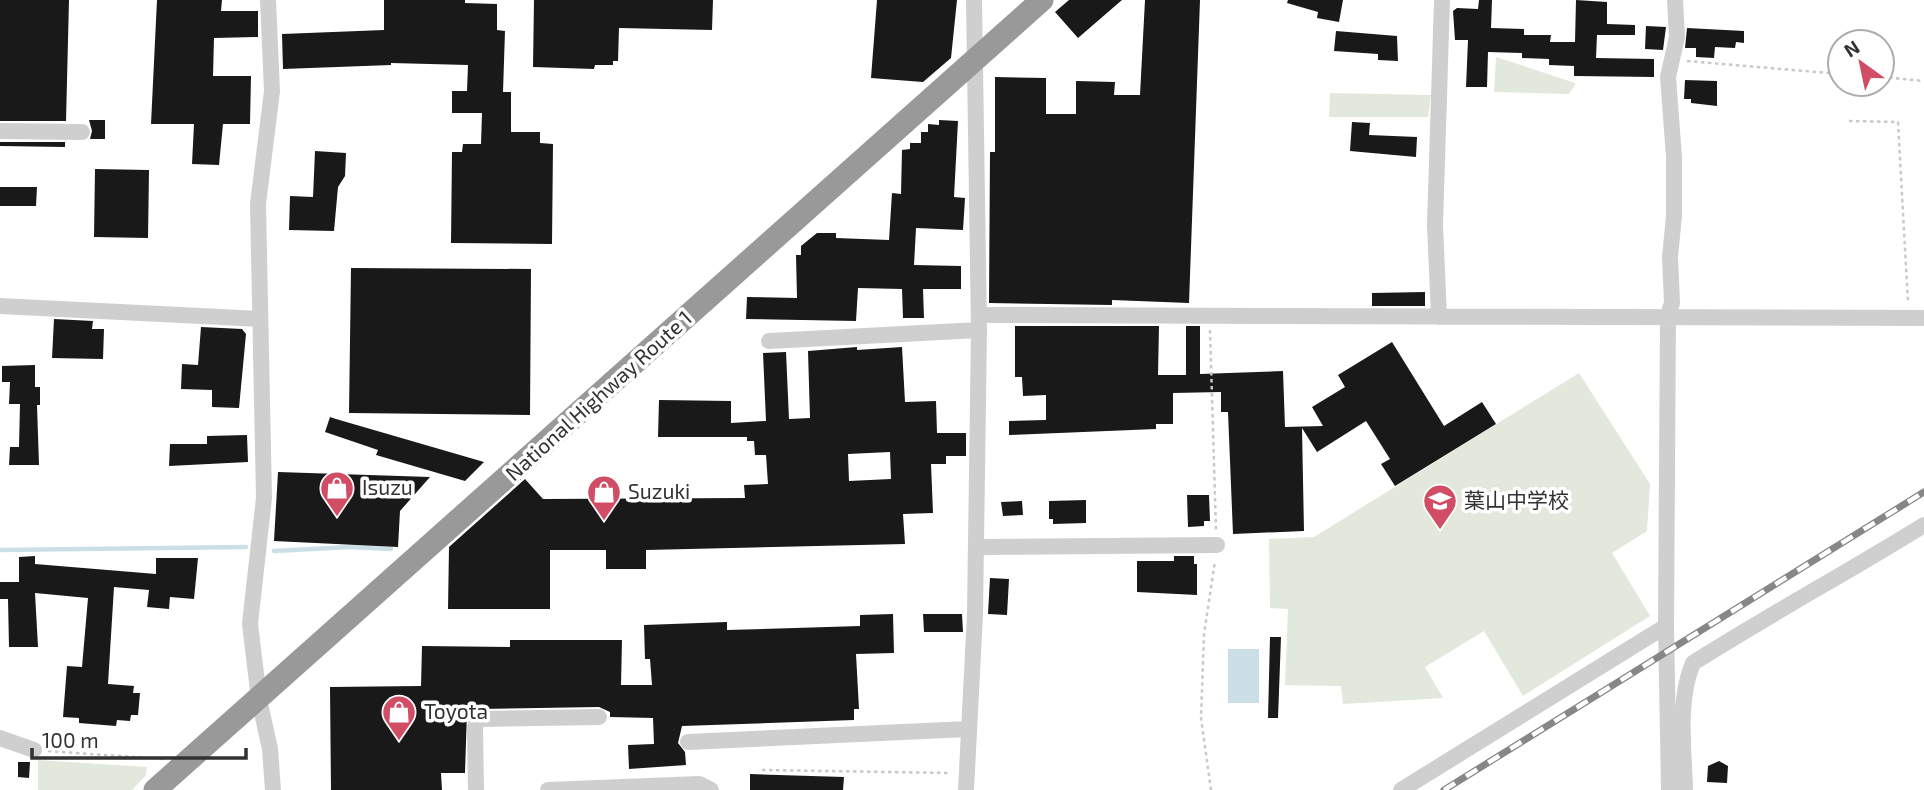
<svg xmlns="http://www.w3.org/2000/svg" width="1924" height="790" font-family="'Exo 2','Noto Sans JP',sans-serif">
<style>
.green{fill:#e3e8dc}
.water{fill:#ccdfe6}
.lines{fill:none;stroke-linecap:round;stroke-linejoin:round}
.stream{stroke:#ccdfe6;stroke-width:4.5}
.building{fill:#191919;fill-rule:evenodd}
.path{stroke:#c9c9c9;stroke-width:2.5;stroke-dasharray:3.5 3.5;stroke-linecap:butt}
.minor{stroke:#cfcfcf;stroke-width:16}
.highway{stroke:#999;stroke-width:23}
.rail-casing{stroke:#878787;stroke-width:7}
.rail{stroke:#fff;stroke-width:4.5;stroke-dasharray:13;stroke-linecap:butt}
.labels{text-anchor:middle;stroke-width:7;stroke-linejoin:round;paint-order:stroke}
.street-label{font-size:21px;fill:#323232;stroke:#fff}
.poi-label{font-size:21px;fill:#323232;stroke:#fff;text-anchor:start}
</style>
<rect width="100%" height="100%" fill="#fff"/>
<path class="green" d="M1496 57 1575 83V85L1569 94 1494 92Z
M1330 93 1431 95 1428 117H1329Z
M1579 373 1650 484 1647 531 1612 553 1650 616 1523 696 1484 631 1425 667 1443 698 1343 704 1341 686 1285 685 1288 609 1270 608 1269 539 1314 537Z
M38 760 147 767 146 775 132 790H38Z"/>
<path class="water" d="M1228 649H1259V703H1228Z"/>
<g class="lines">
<path class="stream" d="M0 550 246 547
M274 551 350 547 391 549"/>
</g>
<path class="building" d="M0 0H69L66 121H0Z
M157 0H222L221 11H258V37L214 38 213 76H251L250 124H223L219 165 192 164 194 124H151Z
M384 0H465V3L497 4V30L505 31 503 92H511V132H540V143L553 144 552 244 451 243 452 152H462L463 144H481L482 113H452V91H467L468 65 391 63V65L283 69 282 34 384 30Z
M534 0H713L712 30 619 28 618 61H613V65H595L594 69 533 67Z
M877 0H957L951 58 923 82 871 78Z
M1069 0H1122L1078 38 1055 12Z
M1145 0H1200L1189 303 1112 300V305L989 303 990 152H995V77L1046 78V114H1076V81L1115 82 1114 95H1140Z
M1288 0H1343L1339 22 1317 18 1318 12 1287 3Z
M1479 0H1492L1491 28 1524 29V35H1551L1550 42H1575L1576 0 1607 2V24L1635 25V35H1597L1596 58 1654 59V77L1574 76V66L1549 65V59L1522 58V53L1488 52 1487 87H1466L1468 40H1455L1453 11 1457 8 1478 9Z
M1646 26 1666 27 1663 50 1645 49Z
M1687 28 1744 31V43L1736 42 1735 48 1715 47 1714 58 1696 57V48H1685Z
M1336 31 1397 36 1398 61 1378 60V54L1334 51Z
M1685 80 1717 81V106L1691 103V99H1684Z
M89 120H105V139H90L92 131Z
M939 120 958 121 954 197 965 198 963 230 916 228 914 265 961 266V289H923L924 318H903L902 289 858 288 856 321 746 319 747 297 797 298 796 255H801V246L817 233H836V238L889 240 892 193 901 194 902 150 910 149V143H921V132H928V124L939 125Z
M1352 122 1370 123 1369 135 1417 137 1416 157 1350 151Z
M0 142H65V147L0 146Z
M315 151 346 153 345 176 338 187 334 231 289 230 290 196 313 197Z
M95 169 149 170 148 238 94 237Z
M0 187H37L36 206H0Z
M351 268 531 269 530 415 349 413Z
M1425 292V306H1372V293Z
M54 319 93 321 92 329H104L103 359 52 358Z
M1015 326H1159L1158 375H1186V326H1200V374L1283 371 1285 427 1323 426 1312 407 1345 387 1338 375 1392 342 1444 426 1482 402 1496 424 1395 486 1381 464 1390 459 1366 421 1317 452 1302 428 1304 531 1233 534 1228 412H1221V392L1173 393V424H1156V429L1009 435V421L1046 420V395L1023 396 1022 377H1015Z
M201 327 242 329 246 334 239 408 212 407V390L181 389 182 364 198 365Z
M857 347V350L902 347 905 402 936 401 937 433H966V456H946V464H931L933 513 903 514 905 544 646 550V569H606V550H550V609H448L449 547 525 479 543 499 745 498 744 485 768 484 766 455H755L754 441H747V437H658L659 400 731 401V423L766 421 763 353 786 352 789 419 810 418 808 351ZM890 452 891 479 849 481 848 454Z
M35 365V387H40V405H37L39 465H9L10 447H19L20 404H9L10 382H2V366Z
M330 417 336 419 484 462 465 481 376 455 378 450 325 432Z
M247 435 248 462 169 466 170 444H207V436Z
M278 472 430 477 400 511 398 547 274 541Z
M1187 495H1209L1210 521H1204V526L1188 527Z
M1086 500V523L1053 524V519H1049V501Z
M1022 501 1023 515 1003 516 1001 502Z
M35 556V564L156 574V558H198L194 599 170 597 169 609 147 607 149 590 114 587 108 684 134 686 133 693H140L138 715H131L130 721 117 720 116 726 79 723V718L63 717 67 666 82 667 88 598 35 593 38 647H9L8 599H0V582H19V557Z
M1174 556H1194V564H1197V595L1137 592V561H1174Z
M990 578 1009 579 1007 615 988 614Z
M893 614 894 653 856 654 859 709H854V720L682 726 678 743 685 752 686 765 629 769 628 745 654 744 653 718 610 717V712L599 707 478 709 467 711 465 773H441L442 790H331L330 687 421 686 422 646 510 647V640H622L621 685H652L650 659H645L644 625 727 622V630L860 626V615Z
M923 614H962L963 632H924Z
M1270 637H1281L1278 718H1268Z
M1719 761 1728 766 1727 783 1707 782 1708 766Z
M18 762H30L29 778 18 777Z
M750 774 844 777 843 790H750Z"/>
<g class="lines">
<path class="path" d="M1687 61 1840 74
M1882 77 1924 81
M1849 121 1898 122 1908 303
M1210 330 1216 530
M48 751 163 759
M762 770 951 773
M1211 790 1201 718 1204 634 1215 561"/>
<path class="minor" d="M268 0 272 91 258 204 264 498 250 624 259 699 270 749 273 790
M0 131 82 132
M0 306 259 319
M980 315 1924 318
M1439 317 1435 225 1442 0
M769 341 979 330
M976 547 1217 545
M0 738 34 750
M688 742 968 729
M476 790 475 727 478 719 599 717
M548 790 699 784 711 790
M966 790 975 614 979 330 974 0
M1401 790 1666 626
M1669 790 1666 626 1668 315 1672 303 1670 257 1674 216V157L1668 77 1677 37 1675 0
M1685 790C1684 750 1677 700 1693 663 1769 615 1848 572 1924 525"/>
<path class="highway" d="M155 790 1042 0"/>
<g class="rail-casing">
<path id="rail" d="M1444 790 1924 492"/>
</g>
<use href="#rail" class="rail"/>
</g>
<defs>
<g id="shop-pin" transform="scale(1.75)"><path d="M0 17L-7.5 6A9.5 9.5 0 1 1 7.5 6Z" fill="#d14c65" stroke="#fff"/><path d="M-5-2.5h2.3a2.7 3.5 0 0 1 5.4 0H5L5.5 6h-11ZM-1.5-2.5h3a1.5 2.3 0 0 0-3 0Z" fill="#fff"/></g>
<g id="school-pin" transform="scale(1.75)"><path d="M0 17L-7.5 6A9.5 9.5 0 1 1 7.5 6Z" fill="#d14c65" stroke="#fff"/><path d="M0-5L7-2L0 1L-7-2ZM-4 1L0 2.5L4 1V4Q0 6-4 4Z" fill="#fff"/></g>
</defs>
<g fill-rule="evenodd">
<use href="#shop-pin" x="337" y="488"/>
<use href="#shop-pin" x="604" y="492"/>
<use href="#school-pin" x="1440" y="501"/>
<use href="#shop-pin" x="399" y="712"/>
</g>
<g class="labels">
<g class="street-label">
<text transform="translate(599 396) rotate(-42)" y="7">National Highway Route 1</text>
</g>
<g class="poi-label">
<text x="362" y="495">Isuzu</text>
<text x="628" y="499">Suzuki</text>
<text x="1464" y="508">葉山中学校</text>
<text x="424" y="719">Toyota</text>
</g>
</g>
<g transform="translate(1861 63) rotate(327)"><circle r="33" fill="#ffffff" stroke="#adadad" stroke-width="2"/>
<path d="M0-5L12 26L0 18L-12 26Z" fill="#d14c65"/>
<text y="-10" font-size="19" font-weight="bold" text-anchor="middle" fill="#323232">N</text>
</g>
<path d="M32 748v10h214v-10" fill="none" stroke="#323232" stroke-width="3.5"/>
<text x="42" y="748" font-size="21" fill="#323232" stroke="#ffffff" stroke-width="5" paint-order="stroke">100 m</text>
</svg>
